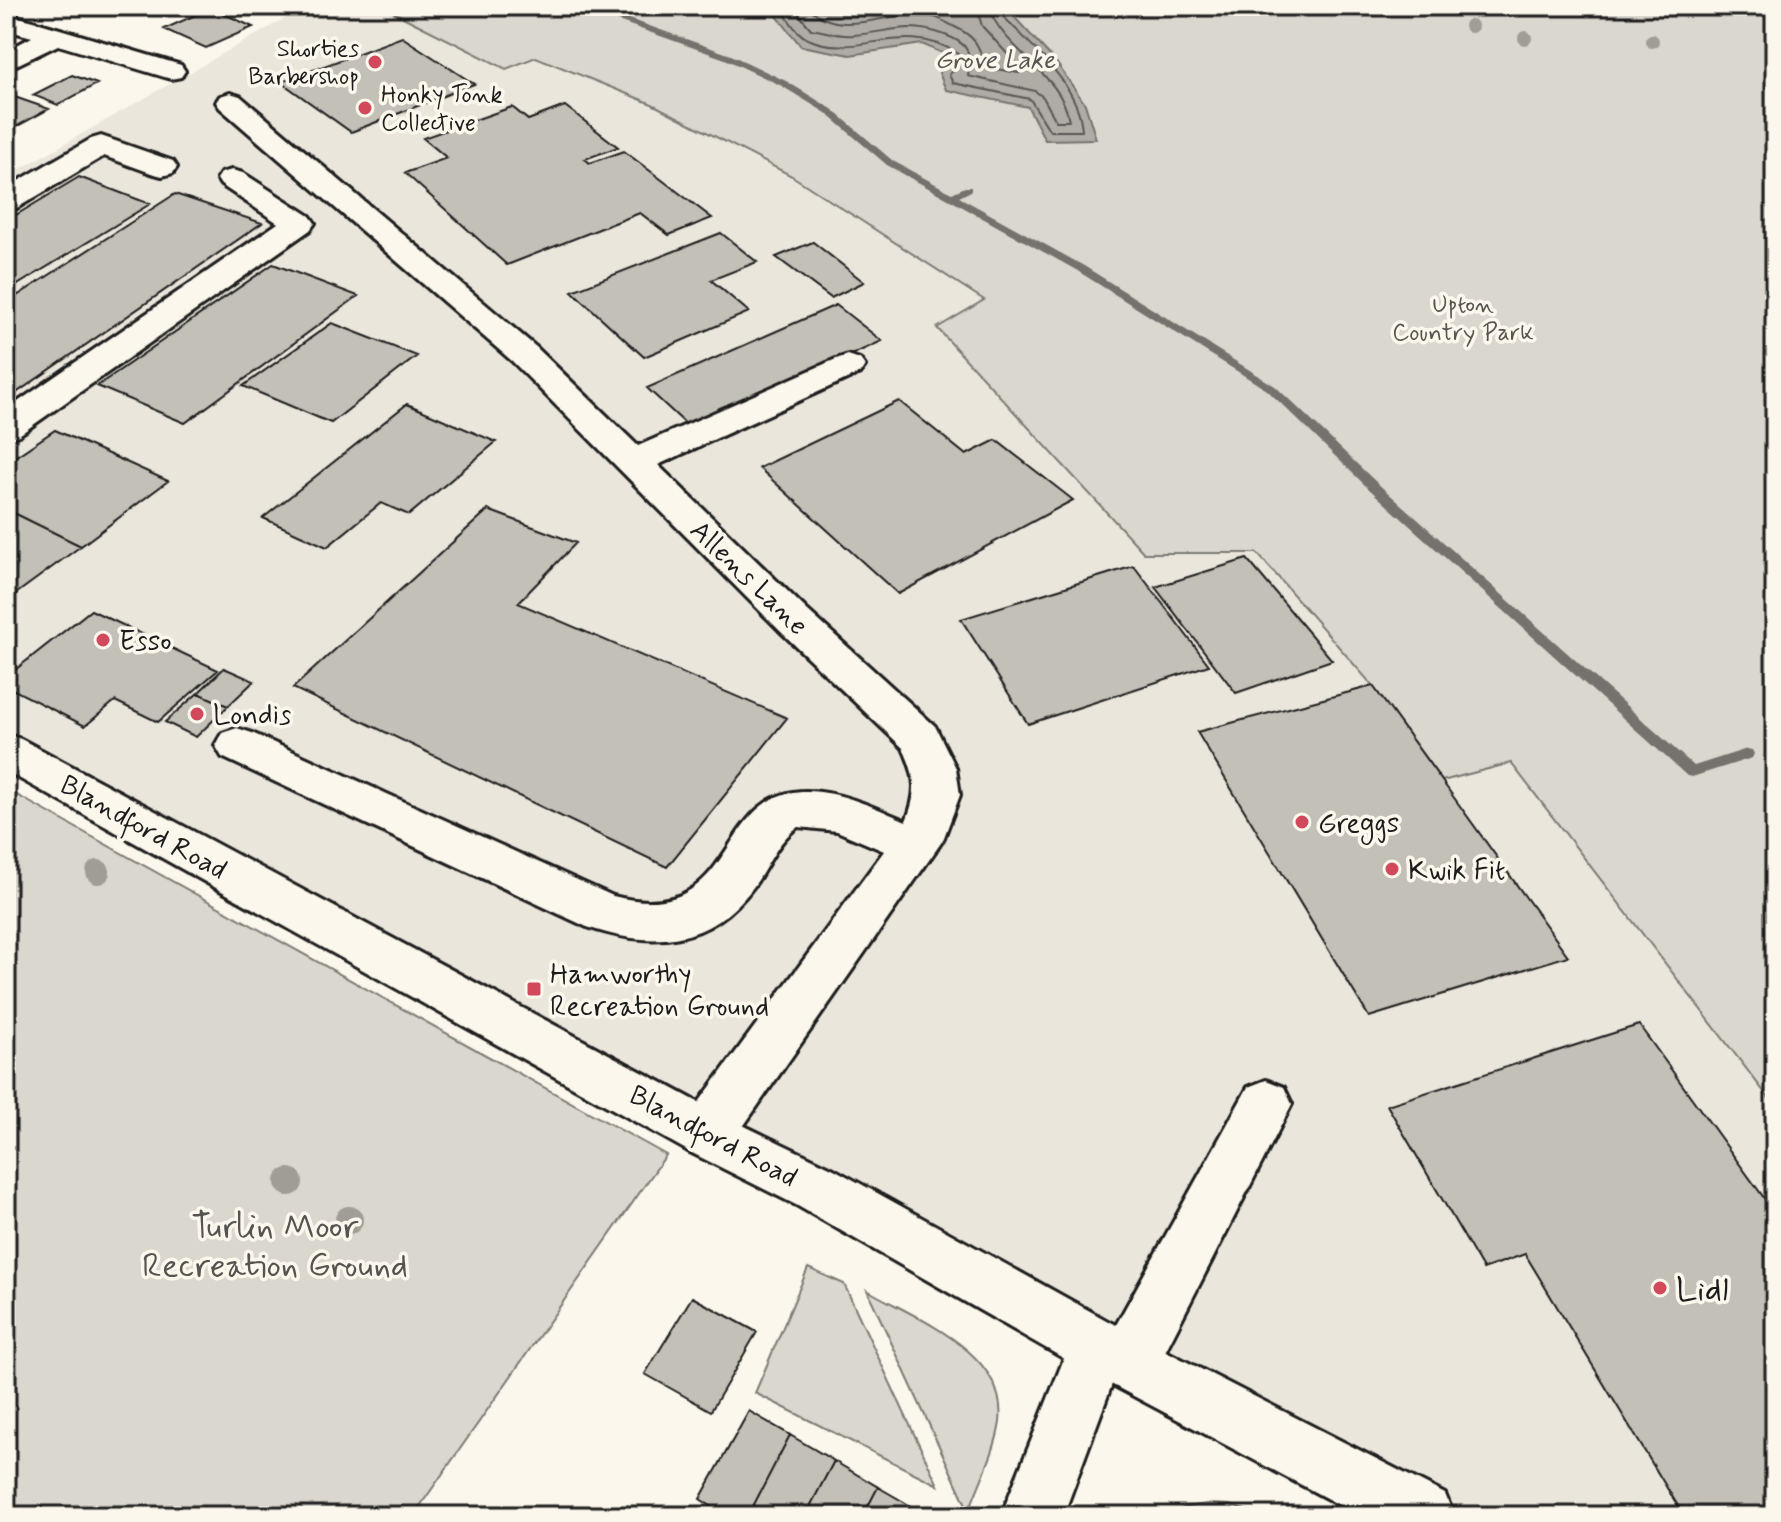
<svg xmlns="http://www.w3.org/2000/svg" width="1781" height="1522" font-family="Mynerve,sans-serif">
<style>
.built{fill:#eae6dc}
.green{fill:#dad7ce;stroke:#7b7a75;stroke-width:2}
.water{fill:#afaca5;stroke:#74726e;stroke-width:2}
.lines{fill:none;stroke-linecap:round;stroke-linejoin:round}
.shore{stroke:#575653;stroke-width:2}
.stream{fill:#74726e;fill-rule:evenodd}
.building{fill:#c3c0b8;stroke:#1c1c1c;stroke-width:2}
.minor-casing{stroke:#1c1c1c;stroke-width:6}
.major-casing{stroke:#1c1c1c;stroke-width:6}
.minor{fill:#fbf7ec;fill-rule:evenodd}
.major{fill:#fbf7ec;fill-rule:evenodd}
.tree{fill:#a09d97}
.poi-dot{fill:#d1495b;stroke:#fbf7ec;stroke-width:3}
.labels{text-anchor:middle;stroke-width:7;stroke-linejoin:round;paint-order:stroke}
.far-poi-label{font-size:24px;fill:#1c1c1c;stroke:#fbf7ec;text-anchor:end}
.far-park-label{font-size:24px;fill:#555451;stroke:#fbf7ec}
.far-water-label{font-size:26px;font-style:italic;fill:#575653;stroke:#fbf7ec}
.street-label{font-size:28px;fill:#1c1c1c;stroke:#fbf7ec}
.poi-label{font-size:28px;fill:#1c1c1c;stroke:#fbf7ec;text-anchor:start}
.near-park-label{font-size:34px;fill:#555451;stroke:#fbf7ec}
.near-poi-label{font-size:34px;fill:#1c1c1c;stroke:#fbf7ec;text-anchor:start}
</style>
<rect width="100%" height="100%" fill="#fbf7ec"/>
<filter id="ink" filterUnits="userSpaceOnUse"><feTurbulence type="fractalNoise" baseFrequency=".0125" numOctaves="2"/><feDisplacementMap in="SourceGraphic" scale="16" xChannelSelector="R" yChannelSelector="G"/><feConvolveMatrix kernelMatrix="1 2 1 2 8 2 1 2 1" color-interpolation-filters="sRGB"/></filter>
<g filter="url(#ink)">
<path class="built" d="M307 6H381L506 69 535 57 652 104 792 176 984 301 938 329 1144 553H1257L1373 686 1442 781 1511 763 1775 1106V1516H1423L6 751V177Z"/>
<path class="green" d="M381 6H1775V1106L1511 763 1442 781 1373 686 1257 553H1144L937 328 984 300 792 176 652 104 536 57 506 69Z
M6 789 666 1155 413 1516H6Z
M808 1268 844 1284 938 1485 755 1393Z
M867 1290C917 1319 1008 1352 1000 1422 996 1451 979 1483 969 1511Z
M1207 1504 1229 1505 1264 1516H1167L1186 1507Z"/>
<path class="water" d="M769 6H1004L1055 61 1085 104 1096 139 1045 140 1028 107 946 90 939 73 954 58 922 44 850 55 801 46Z"/>
<g class="lines">
<path class="shore" d="M779 6C787 16 795 33 808 39 856 61 903 18 959 54L960 63 949 75 953 83 1030 99 1050 131H1082C1080 85 1031 46 1001 14L998 6
M792 6 811 29C825 31 840 37 854 35 892 32 906 21 945 35 968 43 972 52 968 76L1035 91 1043 97 1056 121H1069C1062 73 1003 51 988 6
M808 6C836 39 882 14 919 14 932 14 942 20 953 26 974 36 980 44 984 67L1019 73 1020 68 982 26 976 6"/>
<path class="stream" d="M583 6H595L602 10 598 13Z
M618 17H624L731 55 786 81 832 109 893 161 952 193 965 187H971V191L959 197 1084 266 1275 386 1376 482 1694 766 1747 749 1752 750 1754 754 1752 758 1692 777 1687 776 1368 488 1267 390 1076 270 887 165 826 113 780 85 725 59 618 21Z"/>
</g>
<path class="building" d="M211 8 253 27 206 48 164 29Z
M402 37 474 84 351 132 281 82Z
M72 75 97 84 58 105 33 95Z
M6 94 49 109 14 128 6 125Z
M565 106 618 147 585 159 590 163 624 151 712 218 669 235 640 213 507 265 405 173 447 158 423 138 512 107 528 120Z
M79 177 150 204 6 292V221Z
M175 194 262 223 6 400V303Z
M721 233 757 262 711 280 749 312 644 357 572 291Z
M813 242 864 282 831 298 776 257Z
M273 264 358 296 185 423 97 386Z
M836 305 882 341 690 428 647 388Z
M332 323 417 356 331 423 243 386Z
M899 401 966 455 996 440 1073 500 898 594 759 468Z
M407 404 496 442 409 515 381 503 327 547 263 518Z
M55 430 168 481 81 546 6 509V463Z
M6 509 81 546 6 601Z
M488 510 576 543 518 603 787 718 667 867 293 688Z
M1247 559 1332 660 1236 693 1155 587Z
M1134 566 1209 665 1028 724 961 619Z
M91 610 218 670 158 722 115 701 85 726 6 686V677Z
M224 668 254 681 228 706 198 693Z
M1373 686 1442 781 1568 956 1369 1017 1197 732Z
M198 693 228 706 196 737 165 722Z
M1639 1025 1767 1202 1775 1199V1516H1684L1525 1254 1483 1269 1387 1105Z
M692 1297 757 1332 711 1411 645 1374Z
M749 1411 790 1435 748 1516H726L700 1499Z
M790 1435 834 1461 805 1516H748Z
M834 1461 878 1487 863 1516H805Z
M878 1487 923 1513 921 1516H863Z"/>
<g class="lines">
<g class="minor-casing">
<path id="minor" d="M6 13 181 65 185 71 181 77 171 79 58 45 6 70V51L32 37 6 30Z
M230 93 240 96 536 347 638 446 836 359 848 355 860 359 865 366 860 373 658 465 807 610 935 726 956 768 960 795 943 840 726 1151 707 1158 688 1151 681 1134 688 1117 884 851 837 831 798 827C777 841 768 867 754 886 710 946 652 949 587 927L222 757 215 745 222 733 237 728 252 733 613 896C741 929 713 791 806 791 840 791 876 808 906 821 918 791 916 777 903 748L779 630 512 361 220 108 216 102 220 96Z
M101 136 173 161 177 167 173 173 162 176 151 173 104 156 17 208 6 210V188L91 139Z
M232 170 243 173 310 216 315 223 310 230 19 435 6 438V410L278 223 221 185 217 179 221 173Z
M1266 1080 1284 1087 1292 1104 1149 1383 1128 1391 1112 1384 1063 1516H1001L1077 1326 1097 1317 1116 1325 1248 1087Z"/>
</g>
<g class="major-casing">
<path id="major" d="M6 734 21 739 726 1117 834 1169 1117 1326 1445 1494 1454 1516H1360L1077 1366 796 1205 688 1151 6 771Z"/>
</g>
<use href="#minor" class="minor"/>
<use href="#major" class="major"/>
</g>
<g class="tree">
<circle cx="1471" cy="26" r="7"/>
<circle cx="1525" cy="38" r="7"/>
<circle cx="1652" cy="41" r="7"/>
<circle cx="98" cy="872" r="12"/>
<circle cx="289" cy="1182" r="14"/>
<circle cx="349" cy="1220" r="14"/>
</g>
</g>
<g class="poi-dot">
<circle cx="375" cy="62" r="8"/>
<circle cx="365" cy="108" r="8"/>
<circle cx="103" cy="640" r="8"/>
<circle cx="197" cy="714" r="8"/>
<circle cx="1302" cy="822" r="8"/>
<circle cx="1392" cy="869" r="8"/>
<rect x="526" y="981" width="16" height="16" rx="4"/>
<circle cx="1660" cy="1288" r="8"/>
</g>
<g class="labels">
<g class="far-poi-label">
<text x="359" y="56">Shorties<tspan x="359" dy="28">Barbershop</tspan></text>
<text x="381" y="102" text-anchor="start">Honky Tonk<tspan x="381" dy="28">Collective</tspan></text>
</g>
<g class="far-park-label">
<text x="1463" y="312">Upton<tspan x="1463" dy="28">Country Park</tspan></text>
</g>
<g class="far-water-label">
<text x="995" y="68">Grove Lake</text>
</g>
<g class="street-label">
<text transform="translate(750 577) rotate(44)" y="10">Allens Lane</text>
<text transform="translate(144 826) rotate(29)" y="10">Blandford Road</text>
<text transform="translate(714 1135) rotate(28)" y="10">Blandford Road</text>
</g>
<g class="poi-label">
<text x="119" y="650">Esso</text>
<text x="213" y="724">Londis</text>
<text x="1318" y="832">Greggs</text>
<text x="1408" y="879">Kwik Fit</text>
<text x="550" y="983">Hamworthy<tspan x="550" dy="32">Recreation Ground</tspan></text>
</g>
<g class="near-park-label">
<text x="275" y="1237">Turlin Moor<tspan x="275" dy="39">Recreation Ground</tspan></text>
</g>
<g class="near-poi-label">
<text x="1676" y="1300">Lidl</text>
</g>
</g>
<rect width="1781" height="1522" fill="none" stroke="#fbf7ec" stroke-width="32"/>
<rect x="16" y="16" width="1749" height="1490" fill="none" stroke="#1c1c1c" stroke-width="3" filter="url(#ink)"/>
</svg>
